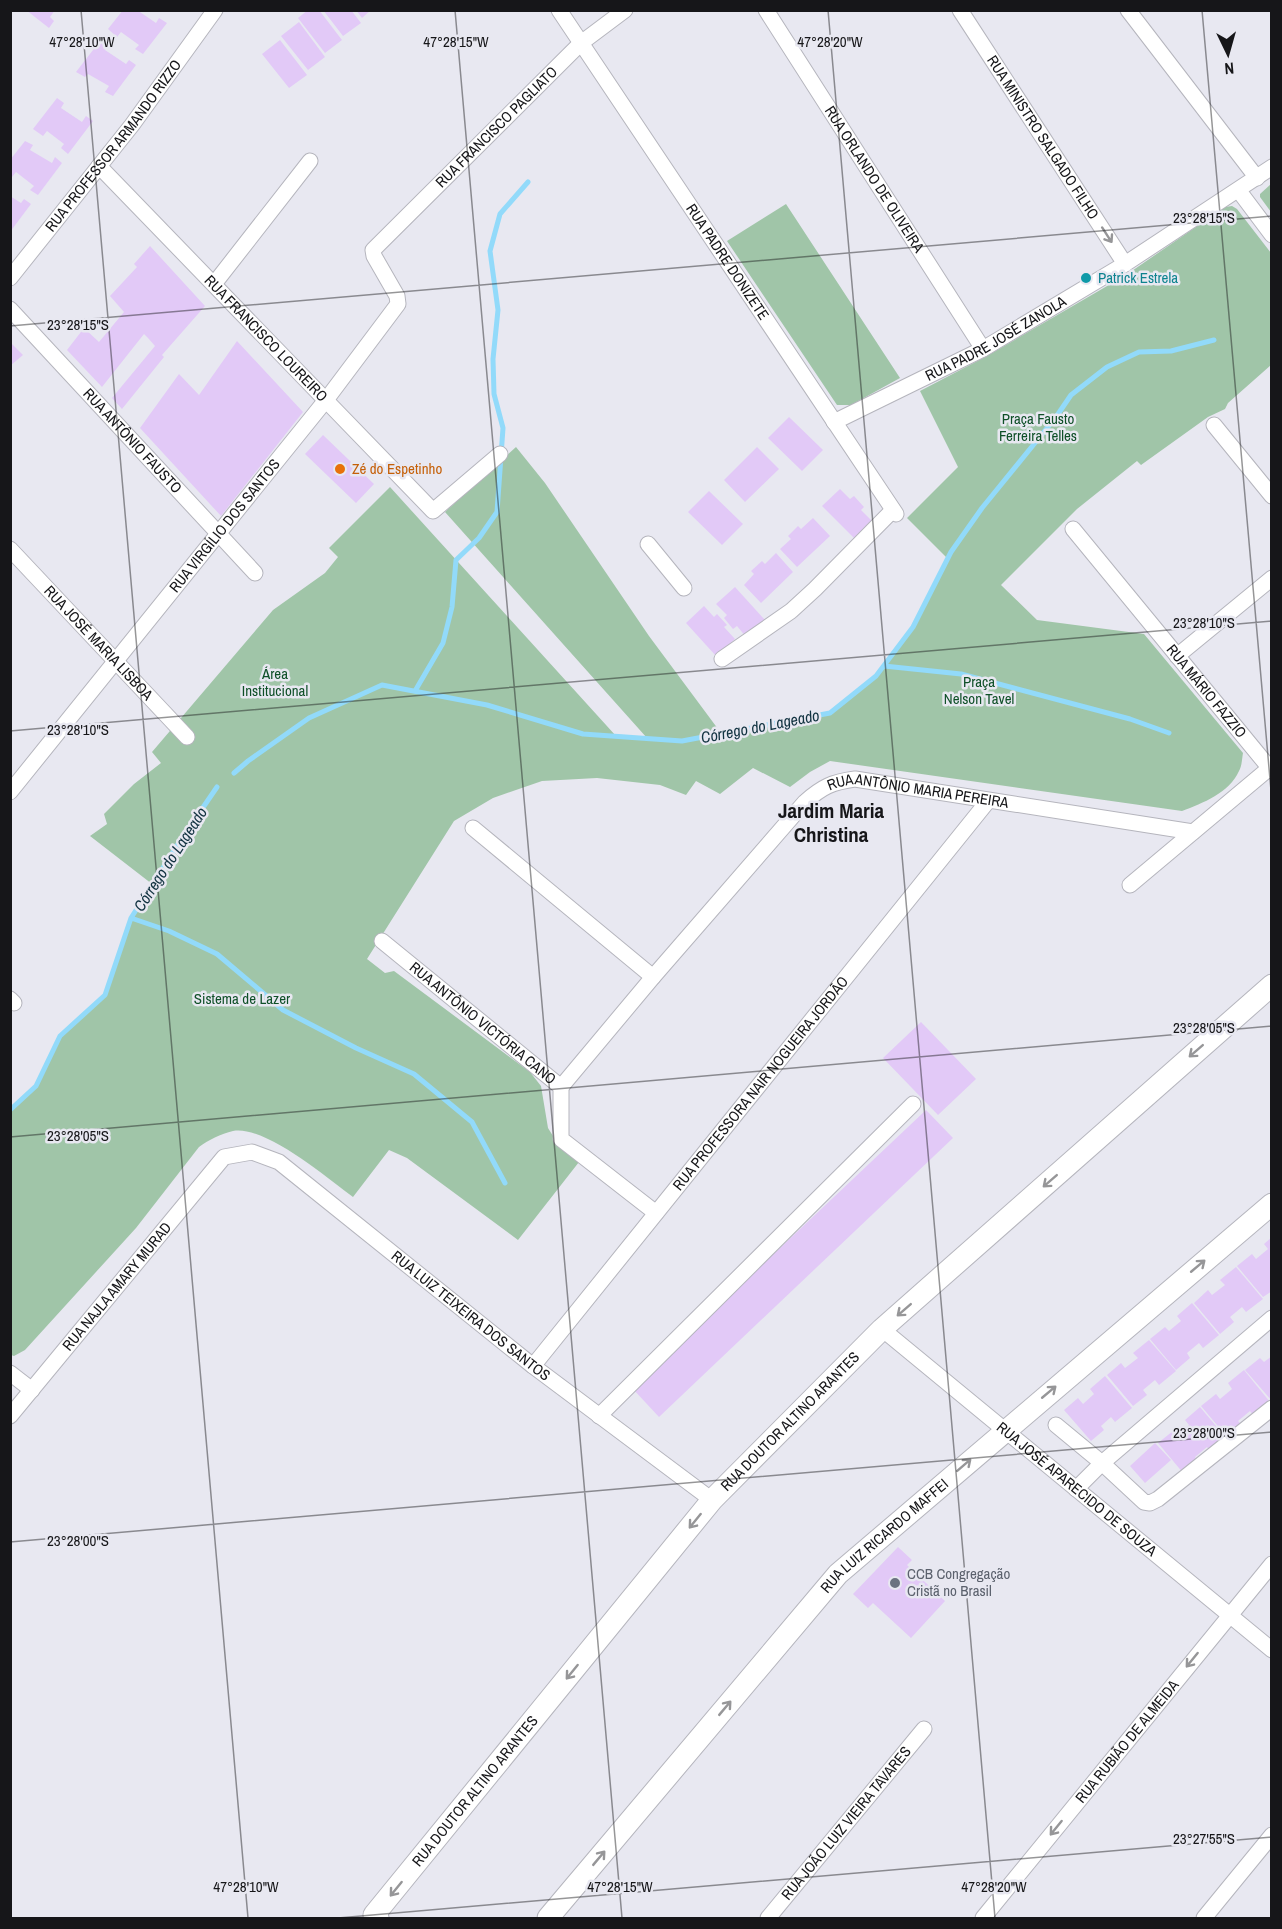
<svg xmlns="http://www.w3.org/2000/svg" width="1282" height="1929" font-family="'Archivo Narrow',sans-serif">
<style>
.green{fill:#a0c5a8}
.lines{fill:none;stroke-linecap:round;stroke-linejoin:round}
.stream{stroke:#92dafa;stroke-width:5}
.building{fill:#e2c9f7}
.street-casing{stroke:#b5b5bd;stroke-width:17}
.secondary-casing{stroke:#b5b5bd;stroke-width:23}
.street{stroke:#fff;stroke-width:15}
.secondary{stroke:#fff;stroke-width:21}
.oneway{stroke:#969698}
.ticks{fill:none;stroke:#161619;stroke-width:1.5;stroke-opacity:0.45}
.culture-dot{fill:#0f9aa8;stroke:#e8e8f1;stroke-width:2}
.food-dot{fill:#e8710a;stroke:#e8e8f1;stroke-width:2}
.worship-dot{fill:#6b7280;stroke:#e8e8f1;stroke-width:2}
.labels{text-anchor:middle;stroke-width:5;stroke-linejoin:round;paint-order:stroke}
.street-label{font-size:15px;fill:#161619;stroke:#e8e8f1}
.culture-label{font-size:15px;fill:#0d838f;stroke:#e8e8f1;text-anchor:start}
.park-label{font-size:15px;fill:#0f5028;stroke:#e8e8f1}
.food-label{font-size:15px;fill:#c56008;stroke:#e8e8f1;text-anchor:start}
.worship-label{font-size:15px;fill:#5b616d;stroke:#e8e8f1;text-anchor:start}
.water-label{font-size:16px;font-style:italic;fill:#113240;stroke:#e8e8f1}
.district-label{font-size:21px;font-weight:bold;fill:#161619;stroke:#e8e8f1}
.ticks-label{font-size:15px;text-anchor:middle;fill:#161619;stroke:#e8e8f1;stroke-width:5;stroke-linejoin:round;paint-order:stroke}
</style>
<rect width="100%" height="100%" fill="#e8e8f1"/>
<path class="green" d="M1271 184V212L1260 197V194Z
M786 204 900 378 851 405H837L727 241Z
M1232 206 1237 209 1271 253V365L1228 403 1225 409 1208 417 1141 465 1137 461 1077 509 1001 585 1037 620 1144 634 1243 753C1242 758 1242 766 1239 771 1229 793 1203 803 1182 811L830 761 810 772 790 787 753 768 720 794 696 781 686 795 660 785 597 778 542 781 493 798 454 821 367 959 385 973 394 971 530 1072 541 1086 548 1128 558 1144 579 1162 518 1240 407 1158 389 1150 353 1197C327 1178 265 1125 233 1131 221 1134 208 1140 199 1147L136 1228 25 1350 14 1356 11 1355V1110L36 1086 60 1036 105 995 131 918 152 884 90 836 107 824 104 814 134 784 161 763 152 752 273 610 325 573 338 557 329 548 390 487 616 736 647 738 445 512 516 447 545 483 649 636 721 733 829 713 876 676 913 627 948 559 907 518 958 467 920 391 987 356 1126 275 1225 207Z"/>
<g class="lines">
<path class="stream" d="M884 666 961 674 1130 719 1169 733
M415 691 443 643 452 607 456 560 479 538 497 512 503 428 494 394 493 359 498 310 490 251 500 214 528 182
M234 773 248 761 309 718 382 685 487 705 583 734 682 741 830 713 876 676 913 627 951 552 982 508 1056 417 1071 395 1107 367 1139 352 1171 351 1214 340
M131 918 169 931 217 954 283 1010 356 1048 414 1074 472 1122 505 1183
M10 1110 36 1086 60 1036 105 995 131 918 178 844 217 787"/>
</g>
<path class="building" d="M26 10H55L50 17 54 21 49 28Z
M123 10H137L156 23 159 18 167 23 143 54 135 49 139 45 121 32 117 37 108 29Z
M308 10H319L342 40 325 53 298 18Z
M323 10H351L361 23 343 36Z
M356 10H371L362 18Z
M299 22 325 57 308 70 281 36Z
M280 40 307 75 289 88 262 54Z
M100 41 107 45 105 50 126 64 129 60 136 65 113 96 105 92 109 86 88 74 85 77 76 72Z
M57 98 64 103 61 108 82 122 86 116 93 121 68 154 61 148 64 144 47 131 43 136 33 129Z
M25 141 33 145 30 150 52 163 55 157 62 163 38 195 30 190 34 186 16 172 12 177 10 176V160Z
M10 196 21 203 24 199 31 204 10 232Z
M150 246 205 306 162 355 164 357 122 409 112 398 155 346 148 338 144 334 102 387 67 350 84 328 99 342 124 312 110 296 137 267 134 264Z
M237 341 303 412 221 516 140 428 179 374 199 395Z
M10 342 23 355 10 366Z
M789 417 823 450 802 471 768 438Z
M323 435 374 484 356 503 305 454Z
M757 447 779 469 745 502 724 480Z
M840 489 850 499 854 496 864 507 861 510 872 521 854 538 822 506Z
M709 491 743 524 722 545 688 512Z
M813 518 830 536 797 567 780 549 791 539 788 536 798 526 801 529Z
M776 553 793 572 761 603 744 585 754 574 751 571 762 561 765 564Z
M735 587 765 620 746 637 737 626 733 629 724 618 727 615 716 604Z
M704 606 714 617 717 614 727 625 724 627 735 639 716 656 686 623Z
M921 1022 976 1079 938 1115 883 1058Z
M926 1110 953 1138 659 1417 632 1388Z
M1272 1237V1291L1263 1297 1237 1266 1252 1254 1256 1259 1268 1249 1264 1244Z
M1236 1267 1263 1299 1246 1312 1242 1307 1230 1317 1234 1322 1220 1334 1194 1303 1208 1290 1212 1295 1225 1285 1220 1280Z
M1192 1303 1219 1335 1203 1348 1199 1343 1187 1353 1190 1358 1176 1370 1150 1339 1165 1327 1169 1331 1181 1321 1177 1316Z
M1149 1340 1176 1371 1159 1385 1155 1380 1143 1390 1147 1395 1133 1406 1107 1375 1121 1363 1125 1368 1138 1358 1133 1353Z
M1272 1356V1401L1245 1370 1260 1358 1264 1362Z
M1244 1370 1270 1402 1254 1416 1250 1411 1238 1421 1242 1425 1227 1437 1201 1406 1216 1394 1220 1399 1232 1389 1228 1383Z
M1105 1376 1132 1408 1115 1422 1111 1417 1101 1426 1104 1430 1091 1441 1064 1410 1078 1398 1083 1404 1094 1394 1090 1389Z
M1200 1407 1227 1439 1211 1452 1207 1447 1195 1457 1198 1462 1184 1474 1158 1443 1173 1431 1177 1435 1189 1425 1185 1420Z
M1155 1443 1171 1460 1145 1483 1130 1466Z
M898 1547 912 1560 907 1565 945 1601 911 1638 873 1603 868 1608 853 1594Z"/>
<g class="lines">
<g class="street-casing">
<g id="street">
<path id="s1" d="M559 10 896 514"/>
<path id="s2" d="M766 10 983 349"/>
<path id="s3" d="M960 10 1125 264"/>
<path d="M1128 10 1257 178"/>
<path id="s4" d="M99 166 433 511 500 454"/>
<path d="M1239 191 1272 235"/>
<path id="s5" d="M10 278 132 125 215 10"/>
<path d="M214 284 310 161"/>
<path id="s6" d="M10 309 255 573"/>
<path id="s7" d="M834 422 983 349 1125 264 1272 167"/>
<path d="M1214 425 1272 496"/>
<path id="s8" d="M1073 529 1272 771"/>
<path d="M648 544 684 588"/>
<path id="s9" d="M10 549 187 737"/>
<path d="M1177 656 1272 578"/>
<path d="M722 659 791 611 815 589 893 510"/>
<path id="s10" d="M10 792 326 400 398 304 397 296 374 256 373 250 581 43 625 10"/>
<path d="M473 828 653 977"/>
<path d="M1130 885 1272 766"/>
<path id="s11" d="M382 941 561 1087V1139L656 1213"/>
<path d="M10 999 14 1003"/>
<path id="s12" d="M561 1087 653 977 805 802C822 787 832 782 855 779L1193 832"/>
<path id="s13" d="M882 1329 1272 1650"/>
<path id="s14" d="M533 1366 988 801"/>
<path d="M10 1373 32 1390"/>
<path id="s15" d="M10 1416 224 1157 252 1152 279 1162 533 1366 712 1500"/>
<path d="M599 1416 913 1104"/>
<path d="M1056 1425 1102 1463 1144 1502 1150 1503 1158 1499 1272 1408"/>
<path d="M1076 1489 1102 1463 1272 1318"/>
<path id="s16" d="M768 1918 924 1729"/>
<path id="s17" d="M983 1918 1272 1564"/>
<path d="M1204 1918 1272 1835"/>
</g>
</g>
<g class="secondary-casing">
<g id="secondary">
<path id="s18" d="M378 1918 374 1915 712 1500 882 1329 1272 985"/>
<path id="s19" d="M548 1918 838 1574 1272 1204"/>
</g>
</g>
<use href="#street" class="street"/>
<use href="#secondary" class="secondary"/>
</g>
<defs><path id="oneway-shaft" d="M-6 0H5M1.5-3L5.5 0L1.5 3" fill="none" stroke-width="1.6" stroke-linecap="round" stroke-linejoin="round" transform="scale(1.5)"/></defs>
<g class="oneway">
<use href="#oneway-shaft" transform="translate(1107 235) rotate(57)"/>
<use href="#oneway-shaft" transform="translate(1196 1051) rotate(139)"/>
<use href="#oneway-shaft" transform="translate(1050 1181) rotate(139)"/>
<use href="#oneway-shaft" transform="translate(1198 1266) rotate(-40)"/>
<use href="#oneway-shaft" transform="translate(904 1310) rotate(139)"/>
<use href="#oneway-shaft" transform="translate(1049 1392) rotate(-40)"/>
<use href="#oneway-shaft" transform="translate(964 1465) rotate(-41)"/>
<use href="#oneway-shaft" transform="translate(695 1521) rotate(129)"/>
<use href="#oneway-shaft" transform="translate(1192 1660) rotate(129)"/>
<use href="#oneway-shaft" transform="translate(572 1672) rotate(129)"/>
<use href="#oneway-shaft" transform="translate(725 1708) rotate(-50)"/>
<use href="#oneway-shaft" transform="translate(1056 1828) rotate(129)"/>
<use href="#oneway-shaft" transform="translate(599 1858) rotate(-50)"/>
<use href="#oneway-shaft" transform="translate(396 1889) rotate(129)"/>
</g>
<path class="ticks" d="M81 10 248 1918M455 10 622 1918M828 10 995 1918M1202 10 1272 802M10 326 1272 216M10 731 1272 621M10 1137 1272 1026M10 1542 1272 1432M338 1918 1272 1837"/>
<circle class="culture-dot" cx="1086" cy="278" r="6"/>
<circle class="food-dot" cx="340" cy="469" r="6"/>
<circle class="worship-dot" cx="895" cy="1583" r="6"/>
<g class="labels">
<g class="street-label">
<text dy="5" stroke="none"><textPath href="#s10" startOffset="858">RUA FRANCISCO PAGLIATO</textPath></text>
<text dy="5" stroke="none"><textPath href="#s3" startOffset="152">RUA MINISTRO SALGADO FILHO</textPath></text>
<text dy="5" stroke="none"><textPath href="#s5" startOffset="168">RUA PROFESSOR ARMANDO RIZZO</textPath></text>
<text dy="5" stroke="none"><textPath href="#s2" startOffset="201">RUA ORLANDO DE OLIVEIRA</textPath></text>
<text dy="5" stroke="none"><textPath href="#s1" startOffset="303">RUA PADRE DONIZETE</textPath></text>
<text dy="5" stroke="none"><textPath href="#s4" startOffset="240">RUA FRANCISCO LOUREIRO</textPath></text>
<text dy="5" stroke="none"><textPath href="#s7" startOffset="182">RUA PADRE JOSÉ ZANOLA</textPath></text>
<text dy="5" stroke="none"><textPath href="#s6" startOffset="180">RUA ANTÔNIO FAUSTO</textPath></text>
<text dy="5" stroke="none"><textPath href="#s10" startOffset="342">RUA VIRGÍLIO DOS SANTOS</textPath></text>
<text dy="5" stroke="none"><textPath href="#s9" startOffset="129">RUA JOSÉ MARIA LISBOA</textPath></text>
<text dy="5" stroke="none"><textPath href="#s8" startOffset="210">RUA MÁRIO FAZZIO</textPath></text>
<text dy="5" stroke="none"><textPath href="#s12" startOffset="495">RUA ANTÔNIO MARIA PEREIRA</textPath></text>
<text dy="5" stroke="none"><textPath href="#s11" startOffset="130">RUA ANTÔNIO VICTÓRIA CANO</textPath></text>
<text dy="5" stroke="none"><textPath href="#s14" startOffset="363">RUA PROFESSORA NAIR NOGUEIRA JORDÃO</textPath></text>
<text dy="5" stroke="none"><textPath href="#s15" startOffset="168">RUA NAJLA AMARY MURAD</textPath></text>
<text dy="5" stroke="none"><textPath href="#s15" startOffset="639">RUA LUIZ TEIXEIRA DOS SANTOS</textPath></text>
<text dy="5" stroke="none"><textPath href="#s18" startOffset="651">RUA DOUTOR ALTINO ARANTES</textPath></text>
<text dy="5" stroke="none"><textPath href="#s13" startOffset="252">RUA JOSÉ APARECIDO DE SOUZA</textPath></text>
<text dy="5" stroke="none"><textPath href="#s19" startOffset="510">RUA LUIZ RICARDO MAFFEI</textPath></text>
<text dy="5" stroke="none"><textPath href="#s17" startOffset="228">RUA RUBIÃO DE ALMEIDA</textPath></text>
<text dy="5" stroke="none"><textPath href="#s18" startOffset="165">RUA DOUTOR ALTINO ARANTES</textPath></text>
<text dy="5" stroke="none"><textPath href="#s16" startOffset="123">RUA JOÃO LUIZ VIEIRA TAVARES</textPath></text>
</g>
<g class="culture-label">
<text x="1098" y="283">Patrick Estrela</text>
</g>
<g class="park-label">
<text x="1038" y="424">Praça Fausto<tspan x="1038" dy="17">Ferreira Telles</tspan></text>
<text x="275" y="679">Área<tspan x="275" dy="17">Institucional</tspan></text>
<text x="979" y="687">Praça<tspan x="979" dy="17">Nelson Tavel</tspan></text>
<text x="242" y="1004">Sistema de Lazer</text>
</g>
<g class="food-label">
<text x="352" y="474">Zé do Espetinho</text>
</g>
<g class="worship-label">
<text x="907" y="1579">CCB Congregação<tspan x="907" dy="17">Cristã no Brasil</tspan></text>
</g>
<g class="water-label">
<text transform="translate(760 726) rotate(-11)" y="6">Córrego do Lageado</text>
<text transform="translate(170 859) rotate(-57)" y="6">Córrego do Lageado</text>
</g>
<g class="district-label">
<text x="831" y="818">Jardim Maria<tspan x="831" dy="24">Christina</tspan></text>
</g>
</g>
<g class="ticks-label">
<text x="82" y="47">47°28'10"W</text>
<text x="456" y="47">47°28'15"W</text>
<text x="830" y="47">47°28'20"W</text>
<text x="1204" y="223">23°28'15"S</text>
<text x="78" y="330">23°28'15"S</text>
<text x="1204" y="628">23°28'10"S</text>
<text x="78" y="735">23°28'10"S</text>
<text x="1204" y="1033">23°28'05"S</text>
<text x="78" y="1141">23°28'05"S</text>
<text x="1204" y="1438">23°28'00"S</text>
<text x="78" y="1546">23°28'00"S</text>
<text x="1204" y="1844">23°27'55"S</text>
<text x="246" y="1892">47°28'10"W</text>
<text x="620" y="1892">47°28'15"W</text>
<text x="994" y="1892">47°28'20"W</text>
</g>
<rect width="1282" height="1929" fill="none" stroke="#161619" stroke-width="24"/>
<g transform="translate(1228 54) rotate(175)" stroke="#e8e8f1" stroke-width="4.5" paint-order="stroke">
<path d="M0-4.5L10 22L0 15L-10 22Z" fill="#161619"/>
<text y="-9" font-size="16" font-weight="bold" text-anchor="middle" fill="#161619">N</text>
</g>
</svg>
